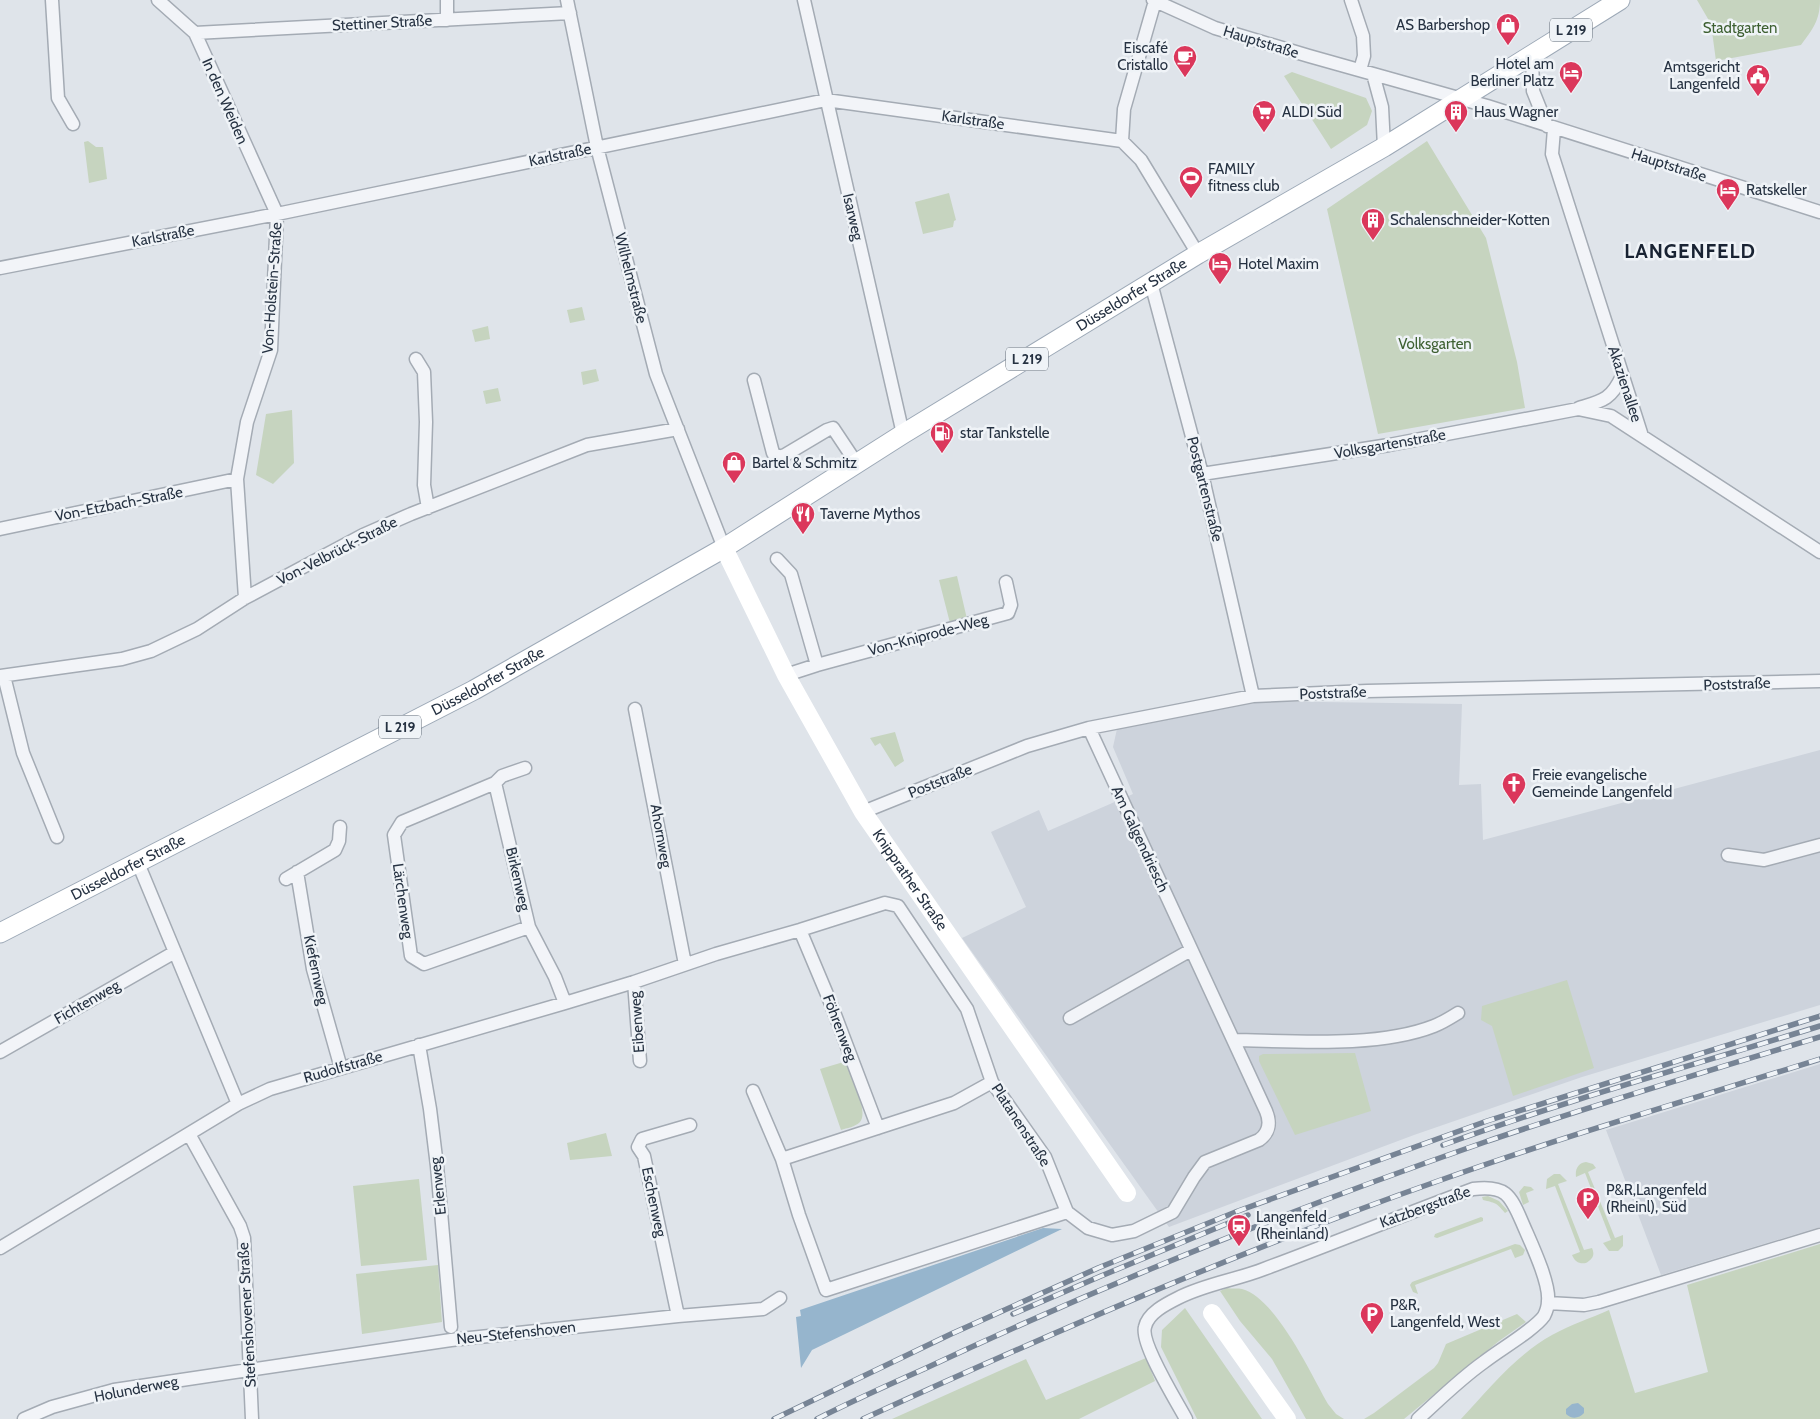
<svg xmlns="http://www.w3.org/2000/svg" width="1820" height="1419" font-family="Cabin,sans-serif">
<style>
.built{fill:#cdd3dc}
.green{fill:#c6d4bf}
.water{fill:#96b5cd}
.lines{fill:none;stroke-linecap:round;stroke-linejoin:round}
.minor-casing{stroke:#a4abb4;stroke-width:15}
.primary-casing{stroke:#9da9b7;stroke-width:21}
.minor{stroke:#f2f4f8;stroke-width:12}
.secondary{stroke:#fff;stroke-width:18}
.primary{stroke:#fff;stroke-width:19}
.rail-casing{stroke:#778495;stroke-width:5.5}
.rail{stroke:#eff3f7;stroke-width:4;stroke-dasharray:11;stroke-linecap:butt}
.labels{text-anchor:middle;stroke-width:5;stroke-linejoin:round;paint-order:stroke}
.shield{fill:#eff3f7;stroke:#626c78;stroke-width:1}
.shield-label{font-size:14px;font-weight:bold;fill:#263242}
.street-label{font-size:15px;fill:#263242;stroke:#eff3f7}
.poi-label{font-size:15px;fill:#263242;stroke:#eff3f7;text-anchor:start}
.park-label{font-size:15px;fill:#3e6032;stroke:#eff3f7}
.district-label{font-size:20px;font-weight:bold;letter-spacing:1px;fill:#192333;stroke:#eff3f7}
</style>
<rect width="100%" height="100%" fill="#dfe4ea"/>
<path class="built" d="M1253 701 1462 704 1459 785 1481 784 1483 840 1820 750V1005L1582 1077 1414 1135 1169 1227 962 938 1026 907 991 832 1039 810 1048 831 1133 794 1113 747 1117 729Z
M1820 1064V1227L1661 1275 1606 1130Z"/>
<path class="green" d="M1697 0H1820C1820 20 1813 29 1801 45L1716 61 1711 24Z
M1292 72 1366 98 1372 111 1367 125 1331 149 1284 76Z
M88 141 96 147H103L107 179 89 183 84 142Z
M1427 141 1486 238 1517 362 1525 408 1378 434 1327 209Z
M949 193 956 220 954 221 953 227 923 234 915 202Z
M582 307 585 320 570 323 567 310Z
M488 326 490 339 475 342 472 330Z
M596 369 599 381 583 385 581 372Z
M498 388 501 401 486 404 483 391Z
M292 410 294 463 273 484 256 475 266 414Z
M957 576 967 619 950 623 939 580Z
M895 732 904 761 895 767 880 743 875 746 870 738Z
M1567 980 1594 1068 1513 1096 1492 1026 1481 1020 1482 1006Z
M1355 1053 1371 1111 1295 1135 1259 1061V1056L1263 1054Z
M847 1061C851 1073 869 1112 860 1122 855 1127 847 1128 841 1130L820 1069Z
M606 1133 612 1156 570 1160 567 1143Z
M1586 1162 1593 1164 1596 1168 1588 1172 1615 1238 1623 1235V1246L1618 1251H1609L1603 1243 1611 1240 1585 1173 1576 1177C1575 1169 1578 1163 1586 1162Z
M1554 1174H1560L1567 1181 1558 1184 1584 1250 1592 1248C1595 1255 1593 1259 1586 1263 1579 1264 1575 1262 1572 1255L1580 1252 1555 1186 1546 1189 1547 1179Z
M419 1179 427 1260 361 1266 353 1186Z
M1524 1186 1531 1187 1534 1190 1526 1193 1529 1202 1523 1205 1519 1192Z
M1488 1196 1499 1201 1508 1211 1505 1213C1496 1202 1495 1203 1483 1200L1482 1197Z
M1481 1217 1483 1218V1221L1437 1238 1434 1237 1435 1234Z
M1515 1244 1520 1245 1525 1250 1523 1255 1515 1258 1511 1249 1415 1285 1418 1294 1413 1292 1410 1285 1412 1282Z
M1820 1244V1419H1461C1489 1389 1516 1355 1552 1335 1570 1325 1591 1318 1609 1310L1635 1393 1708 1372 1687 1285Z
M438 1265 442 1322 362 1334 356 1274Z
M1227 1288C1232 1289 1238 1288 1242 1289 1276 1298 1311 1374 1328 1404L1336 1414 1344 1419H1306L1272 1359 1240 1321 1220 1291Z
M1185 1308 1262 1419H1197L1161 1347 1162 1330Z
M1517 1314 1526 1322 1499 1341 1404 1419H1364L1374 1413 1434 1368 1438 1363 1446 1344Z
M1146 1358 1155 1381 1079 1419H892L1026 1359 1046 1400Z"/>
<path class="water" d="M1043 1228 1062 1229 812 1350 801 1368 796 1317 801 1316 800 1310Z
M1578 1403 1584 1408V1413C1579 1419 1571 1419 1566 1414V1409L1572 1404Z"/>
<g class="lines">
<g class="minor-casing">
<path id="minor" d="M52 0 58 98 73 124
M158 0 195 33 277 214 271 350 247 422 237 479 245 598
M567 0 597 147 656 374 724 548
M804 0 903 434
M1153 0 1215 28 1309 56 1487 106 1820 212
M1351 0 1363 36 1364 56 1360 70
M447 20V0
M195 33 570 13
M1532 56 1533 91 1547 126
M1373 74 1382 107 1384 147
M1554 129 1552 154 1642 436
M1122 141 1124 109 1155 1
M0 268 277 214 826 100 1122 141 1141 160 1198 254
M1151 283 1202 474 1253 696
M416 359 424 372 426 422 424 485 428 508
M754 380 773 453 778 457 785 455 827 430 833 428 857 464
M1579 408C1602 401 1611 400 1622 376
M1202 474 1389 445 1578 409 1611 416 1820 552
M0 529 237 479
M777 559 791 574 817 665
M786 675 817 665 1008 613 1011 605 1006 582
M0 676 122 659 151 651 197 629 245 598 363 535 411 514 587 445 678 429
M4 676 23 753 57 837
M635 709 685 964
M525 768 502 776 495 783 529 927 555 977 565 1003
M495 783 402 822 394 835 411 956 424 964 529 927
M863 812 1027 746 1089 728 1253 696 1367 691 1820 681
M1728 855 1764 860 1820 845
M138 863 238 1104
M297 872 313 969 341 1068
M286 879 335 850 339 841 340 827
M800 930 829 999 878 1128
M634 982 640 1061
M1070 1018 1191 950
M1234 1040C1294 1041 1378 1048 1434 1026 1442 1023 1450 1018 1458 1013
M419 1045 430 1109 437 1166 451 1327
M0 1052 175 952
M753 1091 782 1159
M189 1134 240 1226 244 1238 252 1419
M1067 1212 1088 1228 1112 1235 1134 1231 1173 1212 1194 1177 1205 1162 1259 1140C1269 1133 1271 1123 1266 1111L1089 728
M0 1248 238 1104 270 1089 565 1003 634 982 716 954 800 930 885 903 898 906 967 1009 992 1082 1045 1157 1067 1212 826 1290 799 1215 782 1159 954 1103 992 1082
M1548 1303 1584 1305 1599 1302 1820 1235
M678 1316 644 1156 638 1147 642 1139 690 1125
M24 1419 52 1407 114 1390 451 1340 678 1316 763 1309 780 1298
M1186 1419C1177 1402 1140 1343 1145 1327 1148 1313 1166 1304 1178 1298 1205 1284 1236 1280 1264 1269 1334 1243 1403 1215 1473 1189 1505 1185 1510 1194 1522 1222 1530 1241 1550 1282 1548 1301 1548 1306 1546 1312 1544 1316 1534 1330 1499 1350 1484 1362 1460 1379 1439 1400 1418 1419"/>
</g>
<g class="primary-casing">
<g id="primary">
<path id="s2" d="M0 933 474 690 724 548 903 434 1198 254 1384 147 1620 0"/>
</g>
</g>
<use href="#minor" class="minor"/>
<g class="secondary">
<path id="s1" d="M724 548 786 675 863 812 1127 1193"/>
<path d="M1212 1313 1287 1419"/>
</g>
<use href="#primary" class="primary"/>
<g class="rail-casing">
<path id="rail" d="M1443 1145C1567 1100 1694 1065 1820 1026
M1013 1314 1101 1276 1248 1215
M774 1419 951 1334 1098 1268 1238 1211 1487 1121 1820 1016
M817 1419C852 1401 888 1385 924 1369 1107 1283 1295 1208 1485 1142 1596 1104 1708 1071 1820 1037
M863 1419C1051 1333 1242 1250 1438 1181 1564 1136 1692 1099 1820 1059"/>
</g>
<use href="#rail" class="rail"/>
</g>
<defs>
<g id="shop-pin" transform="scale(1.25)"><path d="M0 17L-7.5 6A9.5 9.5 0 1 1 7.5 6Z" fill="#db375b" stroke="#eff3f7"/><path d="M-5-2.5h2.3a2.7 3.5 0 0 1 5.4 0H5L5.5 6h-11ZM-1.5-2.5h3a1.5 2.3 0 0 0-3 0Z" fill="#fff"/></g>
<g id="cafe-pin" transform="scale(1.25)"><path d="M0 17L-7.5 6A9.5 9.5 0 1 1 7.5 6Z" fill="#db375b" stroke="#eff3f7"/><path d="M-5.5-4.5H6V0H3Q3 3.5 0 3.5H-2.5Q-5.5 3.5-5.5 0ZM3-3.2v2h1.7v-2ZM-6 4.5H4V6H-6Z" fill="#fff"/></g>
<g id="hotel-pin" transform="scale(1.25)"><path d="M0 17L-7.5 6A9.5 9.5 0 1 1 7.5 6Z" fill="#db375b" stroke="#eff3f7"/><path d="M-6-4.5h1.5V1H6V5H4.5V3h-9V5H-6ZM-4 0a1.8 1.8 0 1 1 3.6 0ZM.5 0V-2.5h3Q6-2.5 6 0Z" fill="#fff"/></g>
<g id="civic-pin" transform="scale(1.25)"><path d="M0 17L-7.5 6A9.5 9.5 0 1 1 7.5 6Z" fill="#db375b" stroke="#eff3f7"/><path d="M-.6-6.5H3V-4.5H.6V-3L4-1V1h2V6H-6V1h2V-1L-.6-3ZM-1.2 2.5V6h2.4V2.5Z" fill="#fff"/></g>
<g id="supermarket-pin" transform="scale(1.25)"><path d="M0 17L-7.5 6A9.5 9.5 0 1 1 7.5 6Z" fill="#db375b" stroke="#eff3f7"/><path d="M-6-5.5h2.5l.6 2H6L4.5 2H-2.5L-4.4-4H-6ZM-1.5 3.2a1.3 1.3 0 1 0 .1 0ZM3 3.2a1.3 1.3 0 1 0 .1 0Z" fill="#fff"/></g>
<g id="building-pin" transform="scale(1.25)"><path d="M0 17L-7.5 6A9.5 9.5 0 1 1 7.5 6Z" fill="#db375b" stroke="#eff3f7"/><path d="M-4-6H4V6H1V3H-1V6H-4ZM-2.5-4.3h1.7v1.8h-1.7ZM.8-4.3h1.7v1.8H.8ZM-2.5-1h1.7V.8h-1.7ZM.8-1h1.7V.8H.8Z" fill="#fff"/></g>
<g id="stadium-pin" transform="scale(1.25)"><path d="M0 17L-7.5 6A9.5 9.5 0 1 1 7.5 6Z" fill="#db375b" stroke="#eff3f7"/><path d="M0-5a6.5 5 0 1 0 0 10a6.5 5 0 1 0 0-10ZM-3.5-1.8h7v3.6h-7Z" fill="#fff"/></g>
<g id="fuel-pin" transform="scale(1.25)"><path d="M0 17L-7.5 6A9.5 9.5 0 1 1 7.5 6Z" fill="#db375b" stroke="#eff3f7"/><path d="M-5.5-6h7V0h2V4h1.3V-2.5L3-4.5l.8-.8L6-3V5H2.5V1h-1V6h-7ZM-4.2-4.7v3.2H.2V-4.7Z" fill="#fff"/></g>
<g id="restaurant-pin" transform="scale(1.25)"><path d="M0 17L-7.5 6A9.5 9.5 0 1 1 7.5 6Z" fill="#db375b" stroke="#eff3f7"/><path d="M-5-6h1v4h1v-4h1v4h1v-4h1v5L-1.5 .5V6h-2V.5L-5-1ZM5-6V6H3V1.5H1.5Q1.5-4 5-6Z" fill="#fff"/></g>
<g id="church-pin" transform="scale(1.25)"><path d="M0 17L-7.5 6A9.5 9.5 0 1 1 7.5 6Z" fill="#db375b" stroke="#eff3f7"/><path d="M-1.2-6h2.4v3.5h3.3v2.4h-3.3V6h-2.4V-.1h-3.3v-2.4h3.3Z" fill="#fff"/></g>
<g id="parking-pin" transform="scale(1.25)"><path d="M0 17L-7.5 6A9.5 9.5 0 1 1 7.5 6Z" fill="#db375b" stroke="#eff3f7"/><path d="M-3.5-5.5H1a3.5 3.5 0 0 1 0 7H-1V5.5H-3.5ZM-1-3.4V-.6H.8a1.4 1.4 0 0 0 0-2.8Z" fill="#fff"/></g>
<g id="station-pin" transform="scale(1.25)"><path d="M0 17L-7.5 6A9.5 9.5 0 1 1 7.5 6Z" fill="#db375b" stroke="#eff3f7"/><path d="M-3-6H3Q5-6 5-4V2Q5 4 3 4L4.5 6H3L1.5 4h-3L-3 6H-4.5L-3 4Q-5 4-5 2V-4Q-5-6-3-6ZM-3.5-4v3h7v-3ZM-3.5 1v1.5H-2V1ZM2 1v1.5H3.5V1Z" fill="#fff"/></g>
</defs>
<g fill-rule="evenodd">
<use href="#shop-pin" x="1508" y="25"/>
<use href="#cafe-pin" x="1185" y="57"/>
<use href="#hotel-pin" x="1571" y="73"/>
<use href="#civic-pin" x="1758" y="76"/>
<use href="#supermarket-pin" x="1264" y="112"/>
<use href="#building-pin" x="1456" y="112"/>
<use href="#stadium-pin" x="1191" y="178"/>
<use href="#hotel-pin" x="1728" y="190"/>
<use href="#building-pin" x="1373" y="220"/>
<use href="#hotel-pin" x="1220" y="264"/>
<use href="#fuel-pin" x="942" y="433"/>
<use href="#shop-pin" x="734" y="463"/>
<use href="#restaurant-pin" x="803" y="514"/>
<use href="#church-pin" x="1514" y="784"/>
<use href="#parking-pin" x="1588" y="1199"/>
<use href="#station-pin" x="1239" y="1226"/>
<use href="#parking-pin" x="1372" y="1314"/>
</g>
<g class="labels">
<g class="shield">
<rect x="1550" y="18.5" width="42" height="23" rx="4"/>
<rect x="1006" y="347.5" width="42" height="23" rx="4"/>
<rect x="379" y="715.5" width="42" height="23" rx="4"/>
</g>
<g class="shield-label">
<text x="1571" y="35">L 219</text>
<text x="1027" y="364">L 219</text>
<text x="400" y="732">L 219</text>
</g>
<g class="street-label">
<text transform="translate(382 23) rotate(-3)" y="5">Stettiner Straße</text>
<text transform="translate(1261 42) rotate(17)" y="5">Hauptstraße</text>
<text transform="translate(225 101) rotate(66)" y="5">In den Weiden</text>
<text transform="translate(973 120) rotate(8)" y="5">Karlstraße</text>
<text transform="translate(560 155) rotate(-12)" y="5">Karlstraße</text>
<text transform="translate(1669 165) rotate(18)" y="5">Hauptstraße</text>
<text transform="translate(853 217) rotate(77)" y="5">Isarweg</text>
<text transform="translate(163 236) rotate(-11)" y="5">Karlstraße</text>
<text transform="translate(631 278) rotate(76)" y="5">Wilhelmstraße</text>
<text transform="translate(272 288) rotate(-86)" y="5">Von-Holstein-Straße</text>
<text dy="5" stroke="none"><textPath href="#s2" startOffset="1300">Düsseldorfer Straße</textPath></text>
<text transform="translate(1625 384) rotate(72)" y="5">Akazienallee</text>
<text transform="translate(1390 444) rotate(-10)" y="5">Volksgartenstraße</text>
<text transform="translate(1205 489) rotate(76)" y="5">Postgartenstraße</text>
<text transform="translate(119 504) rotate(-11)" y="5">Von-Etzbach-Straße</text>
<text transform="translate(337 551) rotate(-27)" y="5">Von-Velbrück-Straße</text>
<text transform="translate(928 635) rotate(-15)" y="5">Von-Kniprode-Weg</text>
<text dy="5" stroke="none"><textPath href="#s2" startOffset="549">Düsseldorfer Straße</textPath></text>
<text transform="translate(1737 684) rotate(-2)" y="5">Poststraße</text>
<text transform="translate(1333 693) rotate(-2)" y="5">Poststraße</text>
<text transform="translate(940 781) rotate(-22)" y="5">Poststraße</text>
<text transform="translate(661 836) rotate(80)" y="5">Ahornweg</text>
<text transform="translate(1140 839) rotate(65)" y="5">Am Galgendriesch</text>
<text dy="5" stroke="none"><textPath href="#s2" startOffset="144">Düsseldorfer Straße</textPath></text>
<text transform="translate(518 879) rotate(77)" y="5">Birkenweg</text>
<text dy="5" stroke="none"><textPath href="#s1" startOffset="381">Knipprather Straße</textPath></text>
<text transform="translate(403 901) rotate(82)" y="5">Lärchenweg</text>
<text transform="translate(316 970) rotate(78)" y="5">Kiefernweg</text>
<text transform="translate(87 1002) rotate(-30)" y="5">Fichtenweg</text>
<text transform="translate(637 1022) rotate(-94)" y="5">Eibenweg</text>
<text transform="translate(840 1028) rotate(69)" y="5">Föhrenweg</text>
<text transform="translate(343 1067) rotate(-16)" y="5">Rudolfstraße</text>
<text transform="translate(1021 1125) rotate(57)" y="5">Platanenstraße</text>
<text transform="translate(438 1186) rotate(-96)" y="5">Erlenweg</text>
<text transform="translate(654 1202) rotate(78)" y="5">Eschenweg</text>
<text transform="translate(1425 1207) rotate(-20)" y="5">Katzbergstraße</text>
<text transform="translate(247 1315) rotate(-93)" y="5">Stefenshovener Straße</text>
<text transform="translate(516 1333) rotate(-6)" y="5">Neu-Stefenshoven</text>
<text transform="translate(136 1389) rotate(-11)" y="5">Holunderweg</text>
</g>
<g class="poi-label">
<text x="1490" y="30" text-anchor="end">AS Barbershop</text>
<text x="1168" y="53" text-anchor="end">Eiscafé<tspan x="1168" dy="17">Cristallo</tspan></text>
<text x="1554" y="69" text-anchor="end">Hotel am<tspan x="1554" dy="17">Berliner Platz</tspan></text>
<text x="1740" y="72" text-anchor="end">Amtsgericht<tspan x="1740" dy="17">Langenfeld</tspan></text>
<text x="1282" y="117">ALDI Süd</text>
<text x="1474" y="117">Haus Wagner</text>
<text x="1208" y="174">FAMILY<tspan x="1208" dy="17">fitness club</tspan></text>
<text x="1746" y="195">Ratskeller</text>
<text x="1390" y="225">Schalenschneider-Kotten</text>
<text x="1238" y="269">Hotel Maxim</text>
<text x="960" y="438">star Tankstelle</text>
<text x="752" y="468">Bartel &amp; Schmitz</text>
<text x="820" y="519">Taverne Mythos</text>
<text x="1532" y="780">Freie evangelische<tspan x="1532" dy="17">Gemeinde Langenfeld</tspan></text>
<text x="1606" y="1195">P&amp;R,Langenfeld<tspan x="1606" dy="17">(Rheinl), Süd</tspan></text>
<text x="1256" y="1222">Langenfeld<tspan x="1256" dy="17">(Rheinland)</tspan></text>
<text x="1390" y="1310">P&amp;R,<tspan x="1390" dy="17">Langenfeld, West</tspan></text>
</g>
<g class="park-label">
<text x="1740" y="33">Stadtgarten</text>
<text x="1435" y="349">Volksgarten</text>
</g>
<g class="district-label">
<text x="1690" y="258">LANGENFELD</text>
</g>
</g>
</svg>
